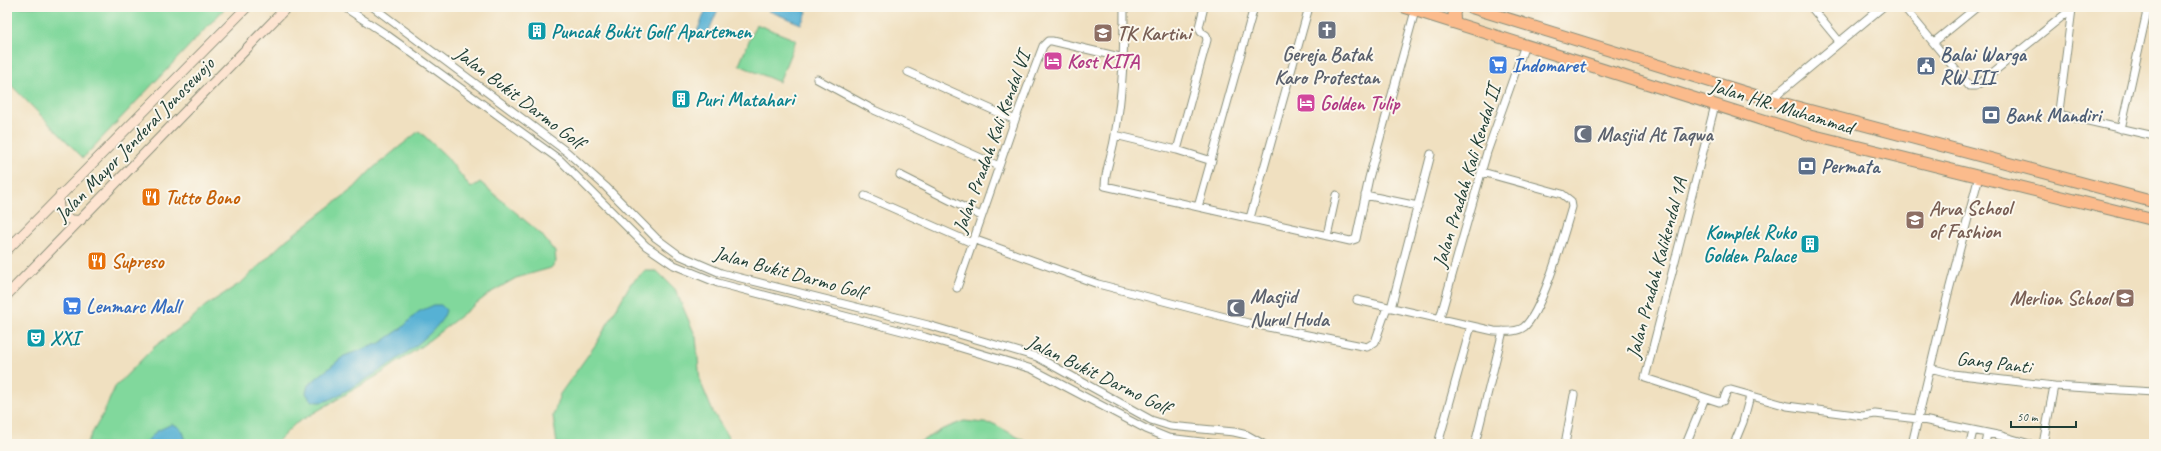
<svg xmlns="http://www.w3.org/2000/svg" width="2161" height="451" font-family="Caveat,sans-serif">
<style>
.green{fill:#81d89c;stroke:#508a68}
.water{fill:#57b1d4;stroke:#3b7784}
.lines{fill:none;stroke-linecap:round;stroke-linejoin:round}
.minor-casing{stroke:#888e7a;stroke-width:9}
.tertiary-casing{stroke:#888e7a;stroke-width:10}
.secondary-casing{stroke:#888e7a;stroke-width:11}
.primary-casing{stroke:#888e7a;stroke-width:13}
.minor{stroke:#fff;stroke-width:7}
.tertiary{stroke:#fff;stroke-width:8}
.secondary{stroke:#fde4d1;stroke-width:9}
.primary{stroke:#fbbb8c;stroke-width:11}
.labels{text-anchor:middle;stroke-width:4;stroke-linejoin:round;paint-order:stroke}
.culture-label{font-size:20px;font-weight:bold;fill:#0d838f;stroke:#fbf7ec;text-anchor:start}
.education-label{font-size:20px;font-weight:bold;fill:#785e54;stroke:#fbf7ec;text-anchor:start}
.worship-label{font-size:20px;font-weight:bold;fill:#5b616d;stroke:#fbf7ec;text-anchor:start}
.service-label{font-size:20px;font-weight:bold;fill:#4e5e75;stroke:#fbf7ec;text-anchor:start}
.hotel-label{font-size:20px;font-weight:bold;fill:#b23c85;stroke:#fbf7ec;text-anchor:start}
.shop-label{font-size:20px;font-weight:bold;fill:#366cbe;stroke:#fbf7ec;text-anchor:start}
.street-label{font-size:20px;fill:#1f3d34;stroke:#fbf7ec}
.food-label{font-size:20px;font-weight:bold;fill:#c56008;stroke:#fbf7ec;text-anchor:start}
</style>
<rect width="100%" height="100%" fill="#fbf7ec"/>
<filter id="ink" filterUnits="userSpaceOnUse"><feTurbulence type="fractalNoise" baseFrequency=".025" numOctaves="2"/><feDisplacementMap in="SourceGraphic" scale="8" xChannelSelector="R" yChannelSelector="G"/><feConvolveMatrix kernelMatrix="1 2 1 2 8 2 1 2 1" color-interpolation-filters="sRGB"/></filter>
<filter id="wash" filterUnits="userSpaceOnUse"><feTurbulence type="fractalNoise" baseFrequency=".012" numOctaves="4" result="noise"/><feDisplacementMap in="SourceGraphic" scale="16" xChannelSelector="R" yChannelSelector="G"/><feGaussianBlur stdDeviation="0.9" result="paint"/><feColorMatrix in="noise" values="0 0 0 0 0 0 0 0 0 0 0 0 0 0 0 0 0 1.4 0 .05"/><feComposite in="paint" operator="in"/></filter>
<g filter="url(#wash)">
<rect width="100%" height="100%" fill="#f0e0c0"/>
<path class="green" d="M7 7H226L83 158 7 81Z
M756 24 796 40 779 82 739 65Z
M419 131 446 156 471 188 480 182 541 234 555 252 556 262 551 268 516 278 490 293 423 345 382 373 295 424 275 444H86L103 414 115 387 154 347 188 322 205 306 242 282 286 240 354 188 372 169Z
M645 271H657L675 289 696 337 700 381 713 412 732 444H557L553 416 560 394 596 344 631 283Z
M964 421 994 424 1030 444H916L943 429Z"/>
<path class="water" d="M707 7H719L706 38 696 34Z
M771 7H795L807 12 801 24 769 11Z
M434 305H441L446 310C441 338 354 387 329 400 318 403 312 404 306 393L308 385 344 356 380 343 402 328 418 312Z
M172 424C181 427 184 431 185 440L183 444H144L157 431Z"/>
</g>
<g filter="url(#ink)">
<g class="lines">
<g class="minor-casing">
<path id="minor" d="M344 7 387 35 560 160 646 246 674 265 718 283 925 337 1032 369 1146 429 1168 438 1218 444
M373 7 567 152 606 187 656 238 679 255 721 273 928 325 1037 357 1151 420 1170 426 1234 432 1247 435 1263 444
M1124 7C1124 50 1123 92 1115 135 1113 152 1105 169 1105 186L1350 241 1356 239 1369 178 1415 11
M1811 7 1839 41
M1904 7 1969 86H1976L2074 7
M2072 9 2059 111 2062 115 2154 136
M1934 42 1977 7
M908 72 1015 120
M817 79 874 110 999 166
M1715 105 1645 378 1719 402 1723 401 1727 391 1731 390 1787 406 1863 416 1875 414 1918 419 2002 436 2030 444
M2121 129 2148 7
M1115 135 1177 150 1212 161
M1177 150 1207 40 1206 35 1201 32 1199 27 1204 7
M900 175 981 216
M1365 195 1418 206
M865 196 972 243
M1198 207 1254 7
M1250 218 1309 7
M1327 236 1336 195
M973 239 1098 284 1248 323 1367 347 1375 342 1387 307
M957 288 1015 120 1043 46 1048 41H1052L1124 58
M1357 300 1494 331C1503 331 1516 333 1524 327 1543 311 1564 233 1572 207L1571 201 1562 194 1482 172
M1391 308 1431 154
M1440 318 1487 152 1525 45
M1930 368 1953 374 2054 386 2154 392
M1438 444 1471 326
M1475 444 1503 331
M1565 444 1574 395
M1686 444 1705 398
M1734 444 1743 422 1750 396
M1912 444 1948 294 1979 176
M1970 444 1973 431
M1985 444 1987 434
M2043 444 2054 386"/>
</g>
<g class="tertiary-casing">
<path id="tertiary" d="M1770 100 1882 7"/>
</g>
<g class="secondary-casing">
<path id="secondary" d="M60 195C55 212 64 222 81 220
M7 250 247 7
M7 295 287 7"/>
</g>
<g class="primary-casing">
<path id="primary" d="M1404 7 1811 135 2154 220
M1470 7 1770 100 2154 202
M1455 22 1454 14 1456 7"/>
</g>
<use href="#minor" class="minor"/>
<use href="#tertiary" class="tertiary"/>
<use href="#secondary" class="secondary"/>
<use href="#primary" class="primary"/>
</g>
</g>
<defs>
<g id="church-square" transform="scale(1)"><rect x="-9" y="-9" width="18" height="18" rx="4" fill="#6b7280" stroke="#fbf7ec"/><path d="M-1.2-6h2.4v3.5h3.3v2.4h-3.3V6h-2.4V-.1h-3.3v-2.4h3.3Z" fill="#fff"/></g>
<g id="building-square" transform="scale(1)"><rect x="-9" y="-9" width="18" height="18" rx="4" fill="#0f9aa8" stroke="#fbf7ec"/><path d="M-4-6H4V6H1V3H-1V6H-4ZM-2.5-4.3h1.7v1.8h-1.7ZM.8-4.3h1.7v1.8H.8ZM-2.5-1h1.7V.8h-1.7ZM.8-1h1.7V.8H.8Z" fill="#fff"/></g>
<g id="school-square" transform="scale(1)"><rect x="-9" y="-9" width="18" height="18" rx="4" fill="#8d6e63" stroke="#fbf7ec"/><path d="M0-5L7-2L0 1L-7-2ZM-4 1L0 2.5L4 1V4Q0 6-4 4Z" fill="#fff"/></g>
<g id="hotel-square" transform="scale(1)"><rect x="-9" y="-9" width="18" height="18" rx="4" fill="#d1479c" stroke="#fbf7ec"/><path d="M-6-4.5h1.5V1H6V5H4.5V3h-9V5H-6ZM-4 0a1.8 1.8 0 1 1 3.6 0ZM.5 0V-2.5h3Q6-2.5 6 0Z" fill="#fff"/></g>
<g id="supermarket-square" transform="scale(1)"><rect x="-9" y="-9" width="18" height="18" rx="4" fill="#3f7fe0" stroke="#fbf7ec"/><path d="M-6-5.5h2.5l.6 2H6L4.5 2H-2.5L-4.4-4H-6ZM-1.5 3.2a1.3 1.3 0 1 0 .1 0ZM3 3.2a1.3 1.3 0 1 0 .1 0Z" fill="#fff"/></g>
<g id="civic-square" transform="scale(1)"><rect x="-9" y="-9" width="18" height="18" rx="4" fill="#5c6f8a" stroke="#fbf7ec"/><path d="M-.6-6.5H3V-4.5H.6V-3L4-1V1h2V6H-6V1h2V-1L-.6-3ZM-1.2 2.5V6h2.4V2.5Z" fill="#fff"/></g>
<g id="bank-square" transform="scale(1)"><rect x="-9" y="-9" width="18" height="18" rx="4" fill="#5c6f8a" stroke="#fbf7ec"/><path d="M-6-4H6V4H-6ZM0-2.3a2.3 2.3 0 1 0 0 4.6a2.3 2.3 0 1 0 0-4.6Z" fill="#fff"/></g>
<g id="mosque-square" transform="scale(1)"><rect x="-9" y="-9" width="18" height="18" rx="4" fill="#6b7280" stroke="#fbf7ec"/><path d="M3.5-4.9A6 6 0 1 0 3.5 4.9A5 5 0 1 1 3.5-4.9Z" fill="#fff"/></g>
<g id="restaurant-square" transform="scale(1)"><rect x="-9" y="-9" width="18" height="18" rx="4" fill="#e8710a" stroke="#fbf7ec"/><path d="M-5-6h1v4h1v-4h1v4h1v-4h1v5L-1.5 .5V6h-2V.5L-5-1ZM5-6V6H3V1.5H1.5Q1.5-4 5-6Z" fill="#fff"/></g>
<g id="theatre-square" transform="scale(1)"><rect x="-9" y="-9" width="18" height="18" rx="4" fill="#0f9aa8" stroke="#fbf7ec"/><path d="M-5-5.5Q0-4 5-5.5V0Q5 5 0 6Q-5 5-5 0ZM-3.3-2.5H-1v1.5H-3.3ZM1-2.5H3.3v1.5H1ZM-2.8 1Q0 5.5 2.8 1Z" fill="#fff"/></g>
</defs>
<g fill-rule="evenodd">
<use href="#church-square" x="1327" y="30"/>
<use href="#building-square" x="537" y="31"/>
<use href="#school-square" x="1103" y="33"/>
<use href="#hotel-square" x="1053" y="61"/>
<use href="#supermarket-square" x="1498" y="65"/>
<use href="#civic-square" x="1926" y="66"/>
<use href="#building-square" x="681" y="99"/>
<use href="#hotel-square" x="1306" y="103"/>
<use href="#bank-square" x="1991" y="115"/>
<use href="#mosque-square" x="1583" y="134"/>
<use href="#bank-square" x="1807" y="166"/>
<use href="#restaurant-square" x="151" y="197"/>
<use href="#school-square" x="1915" y="220"/>
<use href="#building-square" x="1810" y="244"/>
<use href="#restaurant-square" x="97" y="261"/>
<use href="#school-square" x="2125" y="298"/>
<use href="#supermarket-square" x="72" y="306"/>
<use href="#mosque-square" x="1236" y="308"/>
<use href="#theatre-square" x="36" y="338"/>
</g>
<g class="labels">
<g class="culture-label">
<text x="551" y="38">Puncak Bukit Golf Apartemen</text>
<text x="695" y="106">Puri Matahari</text>
<text x="1796" y="239" text-anchor="end">Komplek Ruko<tspan x="1796" dy="23">Golden Palace</tspan></text>
<text x="50" y="345">XXI</text>
</g>
<g class="education-label">
<text x="1117" y="40">TK Kartini</text>
<text x="1929" y="215">Arva School<tspan x="1929" dy="23">of Fashion</tspan></text>
<text x="2111" y="305" text-anchor="end">Merlion School</text>
</g>
<g class="worship-label">
<text x="1327" y="61" text-anchor="middle">Gereja Batak<tspan x="1327" dy="23">Karo Protestan</tspan></text>
<text x="1597" y="141">Masjid At Taqwa</text>
<text x="1250" y="303">Masjid<tspan x="1250" dy="23">Nurul Huda</tspan></text>
</g>
<g class="service-label">
<text x="1940" y="61">Balai Warga<tspan x="1940" dy="23">RW III</tspan></text>
<text x="2005" y="122">Bank Mandiri</text>
<text x="1821" y="173">Permata</text>
</g>
<g class="hotel-label">
<text x="1067" y="68">Kost KITA</text>
<text x="1320" y="110">Golden Tulip</text>
</g>
<g class="shop-label">
<text x="1512" y="72">Indomaret</text>
<text x="86" y="313">Lenmarc Mall</text>
</g>
<g class="street-label">
<text transform="translate(520 97) rotate(37)" y="7">Jalan Bukit Darmo Golf</text>
<text transform="translate(1782 106) rotate(17)" y="7">Jalan HR. Muhammad</text>
<text transform="translate(134 139) rotate(-46)" y="7">Jalan Mayor Jenderal Jonosewojo</text>
<text transform="translate(991 142) rotate(-70)" y="7">Jalan Pradah Kali Kendal VI</text>
<text transform="translate(1466 176) rotate(-73)" y="7">Jalan Pradah Kali Kendal II</text>
<text transform="translate(1656 268) rotate(-75)" y="7">Jalan Pradah Kalikendal 1A</text>
<text transform="translate(790 272) rotate(15)" y="7">Jalan Bukit Darmo Golf</text>
<text transform="translate(1994 362) rotate(7)" y="7">Gang Panti</text>
<text transform="translate(1099 374) rotate(26)" y="7">Jalan Bukit Darmo Golf</text>
</g>
<g class="food-label">
<text x="165" y="204">Tutto Bono</text>
<text x="111" y="268">Supreso</text>
</g>
</g>
<rect width="2161" height="451" fill="none" stroke="#fbf7ec" stroke-width="24"/>
<path d="M2011 421v6h65v-6" fill="none" stroke="#1f3d34" stroke-width="2"/>
<text x="2017" y="421" font-size="12" fill="#1f3d34" stroke="#fbf7ec" stroke-width="3" paint-order="stroke">50 m</text>
</svg>
